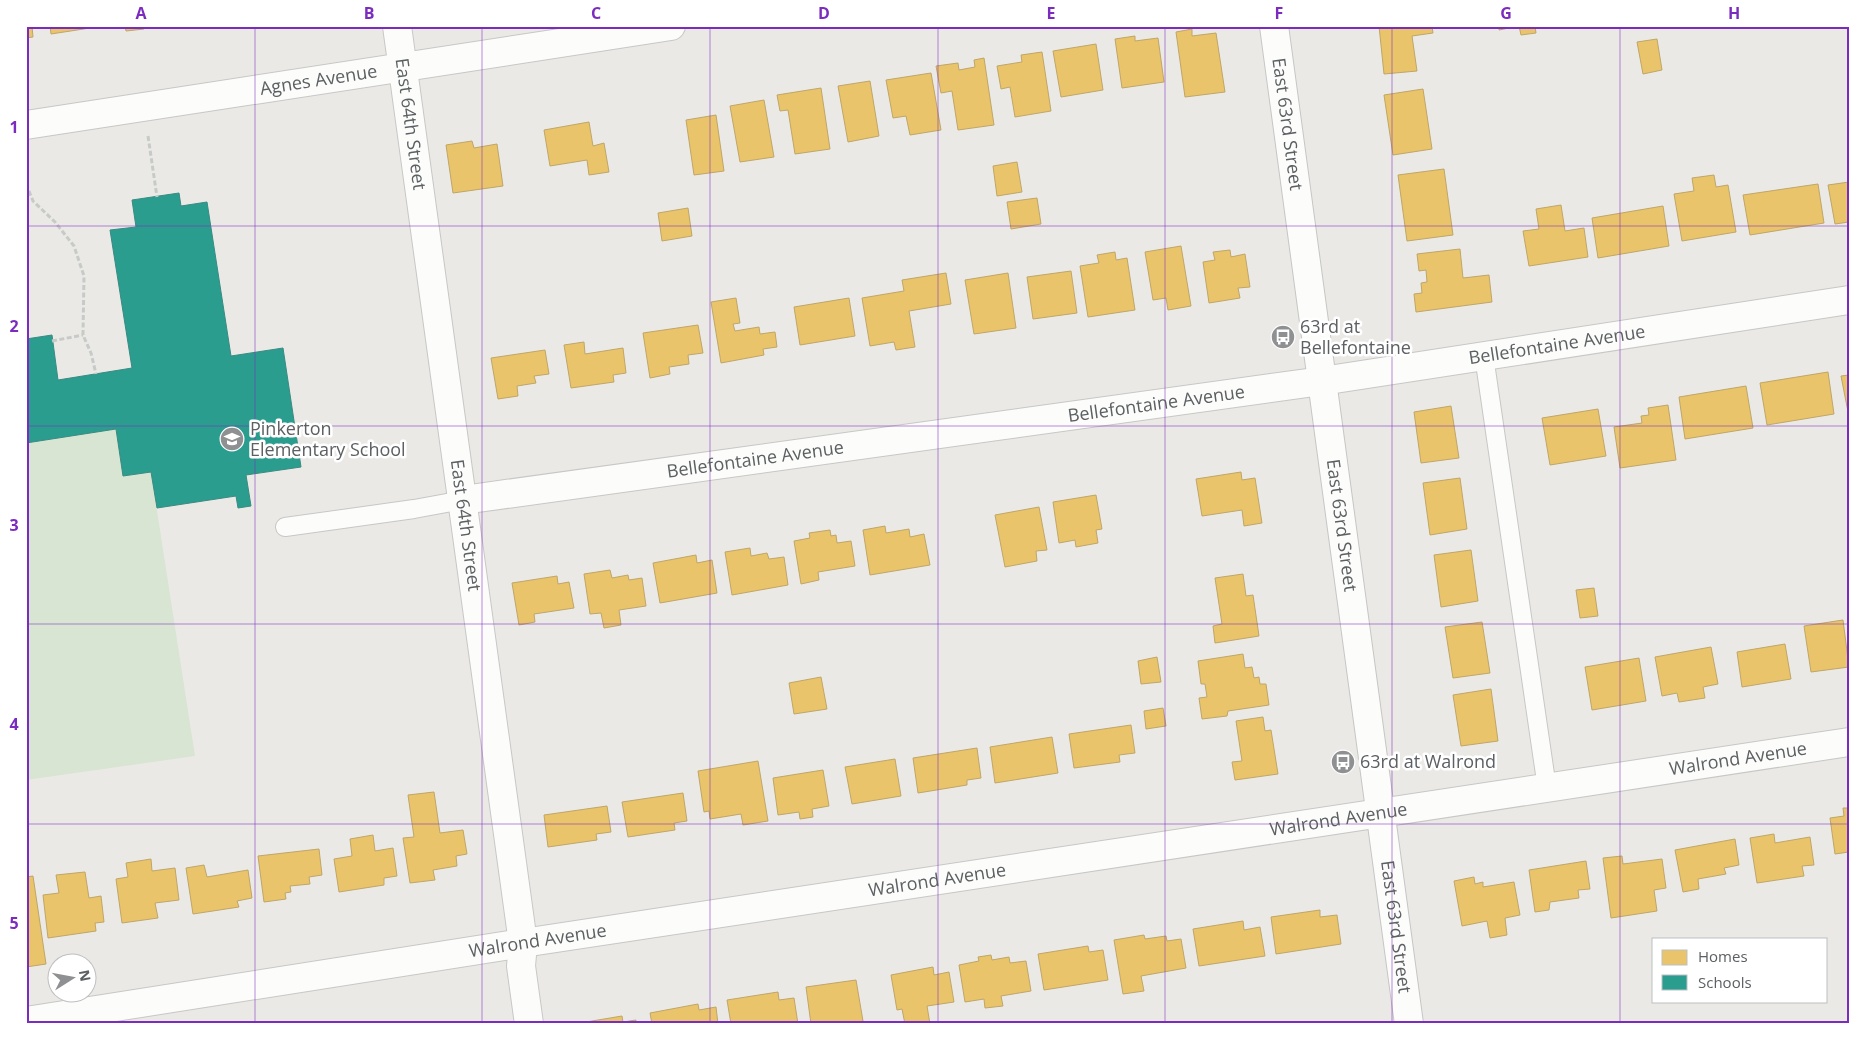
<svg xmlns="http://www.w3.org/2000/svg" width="1875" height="1050" font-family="'Open Sans',sans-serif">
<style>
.green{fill:#d7e5d2}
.homes{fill:#e9c46a;stroke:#bfa668}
.schools{fill:#2a9d8f;stroke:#398b82}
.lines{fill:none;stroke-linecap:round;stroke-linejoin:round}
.lane-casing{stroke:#c7c7c6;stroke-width:20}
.street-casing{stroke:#c7c7c6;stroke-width:30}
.secondary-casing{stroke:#c5c6c5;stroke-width:30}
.path{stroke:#c6cbc8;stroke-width:3;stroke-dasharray:5 2.5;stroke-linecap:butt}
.lane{stroke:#fcfcfb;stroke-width:18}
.street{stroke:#fcfcfb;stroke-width:28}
.secondary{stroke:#fcfcfb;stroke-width:28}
.grid{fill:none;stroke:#7b2cbf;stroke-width:1;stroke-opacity:0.55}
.labels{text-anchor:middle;stroke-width:5;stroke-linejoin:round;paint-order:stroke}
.street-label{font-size:18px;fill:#5c6063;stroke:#fff}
.poi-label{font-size:18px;fill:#5c6063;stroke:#fff;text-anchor:start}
.neatline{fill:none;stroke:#7b2cbf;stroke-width:2}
.grid-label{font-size:16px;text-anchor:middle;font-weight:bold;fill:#7b2cbf}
</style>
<rect width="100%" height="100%" fill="#ebe9e6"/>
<path class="green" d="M116 429 123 476 151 472 195 756 26 780V443Z"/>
<path class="homes" d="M26 26H32L33 37 26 38Z
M50 26H90V28L51 34Z
M125 26H144V29L126 31Z
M1379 26H1432L1433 33 1412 36 1417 71 1384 74Z
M1499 26H1535L1536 33 1521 35 1519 26 1499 30Z
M1192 29V36L1216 33 1225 92 1185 97 1176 32Z
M1135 36V41L1158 38 1164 82 1122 88 1115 39Z
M1657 39 1662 70 1643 74 1637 42Z
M1096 44 1103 90 1061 97 1053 51Z
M1042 52 1051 111 1015 117 1010 87 1001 89 997 66 1022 62 1021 55Z
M984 58 994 125 958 130 952 91 941 93 936 66 958 63 959 70 975 67 974 60Z
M931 73 941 130 910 135 906 116 893 118 886 80Z
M870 81 879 136 848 142 838 86Z
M821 88 830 149 795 154 788 110 780 111 777 95Z
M1423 89 1432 149 1393 155 1384 95Z
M764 100 774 157 740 162 730 106Z
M716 115 724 171 694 175 686 120Z
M589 122 593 146 604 143 609 172 589 175 587 160 550 166 544 130Z
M472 141 474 148 497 144 503 186 453 193 446 145Z
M1017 162 1022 192 997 196 993 166Z
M1444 169 1453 235 1407 241 1398 175Z
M1714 175 1716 187 1728 185 1736 232 1682 241 1674 194 1694 191 1692 178Z
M1849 182V222L1835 224 1828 185Z
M1818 184 1824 223 1750 235 1743 195Z
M1037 198 1041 224 1011 229 1007 202Z
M1561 205 1565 231 1584 228 1588 257 1529 266 1523 231 1539 229 1536 209Z
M1663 206 1669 246 1598 258 1592 218Z
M688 208 692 236 662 241 658 213Z
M1181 246 1191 306 1168 310 1166 298 1153 300 1145 252Z
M1460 249 1463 278 1489 275 1492 302 1416 312 1414 294 1422 293 1421 283 1427 282 1426 270 1419 271 1417 254Z
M1230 250 1231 257 1245 254 1250 287 1238 288 1240 298 1209 303 1203 262 1215 260 1213 252Z
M1115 252 1116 260 1127 258 1135 310 1088 317 1080 266 1099 263 1097 255Z
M1071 271 1077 313 1033 319 1027 277Z
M946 273 951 304 909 311 915 347 896 350 894 342 870 346 862 298 904 291 902 280Z
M1008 273 1016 328 974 334 965 280Z
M736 298 740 323 733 324 735 331 759 327 760 334 775 332 777 347 763 349 764 355 721 363 711 302Z
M849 298 855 336 800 345 794 307Z
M698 325 703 353 688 355 689 364 669 367 670 374 650 378 643 333Z
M584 342 585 354 623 348 626 373 613 375 614 382 571 388 564 345Z
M545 350 549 374 534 376 536 383 517 386 518 396 498 399 491 358Z
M1828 372 1834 414 1767 425 1760 383Z
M1849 375V417L1841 376Z
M1746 386 1753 428 1685 439 1679 397Z
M1668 405 1676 460 1620 468 1614 427 1642 423 1641 416 1649 415 1648 408Z
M1451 406 1459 458 1421 463 1414 412Z
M1598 409 1606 456 1550 465 1542 418Z
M1241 472 1242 480 1255 478 1262 523 1244 526 1242 510 1202 516 1196 479Z
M1460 478 1467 529 1430 535 1423 483Z
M1096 495 1102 529 1096 530 1098 543 1076 547 1075 540 1059 543 1053 502Z
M1039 507 1047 550 1036 551 1037 561 1005 567 995 515Z
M885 526 886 533 909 529 910 537 924 534 930 565 870 575 863 530Z
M830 530 831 536 836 535 837 543 851 541 855 566 818 572 819 580 801 584 794 541 810 538 809 533Z
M750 548 751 556 767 553 769 559 784 557 788 585 732 595 725 552Z
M1471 550 1478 601 1441 607 1434 555Z
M696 555 697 563 712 560 717 593 660 603 653 563Z
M610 570 612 578 628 575 629 580 642 578 646 606 619 610 621 625 604 628 601 613 590 614 584 574Z
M1243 574 1246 596 1253 595 1259 636 1215 643 1213 626 1222 624 1215 578Z
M557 576 558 584 569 582 574 608 534 614 535 622 519 625 512 583Z
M1594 588 1598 616 1580 618 1576 590Z
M1843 620 1849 667 1811 672 1804 626Z
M1482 622 1490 673 1453 678 1445 627Z
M1785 644 1791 679 1742 687 1737 652Z
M1711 647 1718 684 1703 687 1705 698 1679 702 1677 693 1662 696 1655 657Z
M1243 654 1245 668 1252 667 1254 678 1259 677 1260 684H1266L1269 705 1228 711 1227 716 1202 719 1199 698 1207 697 1205 684H1201L1198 661Z
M1157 657 1161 682 1141 684 1138 661Z
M1639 658 1646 701 1592 710 1585 667Z
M821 677 827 709 794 714 789 683Z
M1491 689 1498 741 1461 746 1453 695Z
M1163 708 1166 726 1146 729 1144 711Z
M1263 717 1265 731 1271 730 1278 774 1235 780 1232 762 1242 761 1236 721Z
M1131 725 1135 753 1119 755 1120 762 1074 768 1069 734Z
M1052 737 1058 773 995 783 990 747Z
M977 748 981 778 967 780V785L918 793 913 758Z
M895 759 901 796 852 804 845 767Z
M758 761 768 821 743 825 741 814 710 819 709 811 704 812 698 771Z
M823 770 829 806 812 809 813 817 800 819 799 812 778 815 773 778Z
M434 792 440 833 463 830 467 854 456 856 457 866 433 870 435 880 410 883 403 838 414 837 408 795Z
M683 793 687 821 674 823 675 830 628 837 622 802Z
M607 806 611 832 596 834 597 840 548 847 544 815Z
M1843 808H1849V852L1835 854 1830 818 1844 816Z
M1774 834 1775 843 1810 837 1814 865 1802 866 1804 876 1757 883 1750 838Z
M373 835 375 851 393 848 397 876 384 878V885L339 892 334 859 352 856 350 839Z
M1735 839 1739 865 1724 868 1726 874 1698 879 1699 889 1683 892 1675 850Z
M319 849 322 875 309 877 310 884 290 886 291 892 285 893 286 899 264 902 258 856Z
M1622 856 1623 864 1662 859 1666 888 1654 890 1657 911 1611 918 1603 858Z
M151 859 152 871 175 868 179 900 155 903 158 918 122 923 116 879 128 877 126 863Z
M1586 861 1590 889 1578 890 1579 898 1550 902 1549 910 1535 912 1529 870Z
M204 865 207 877 248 870 252 898 237 901 239 907 193 914 186 868Z
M85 872 89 898 101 896 104 922 95 923 96 931 48 938 43 895 59 893 56 875Z
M33 876 46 964 26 967V877Z
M1474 877 1475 884 1483 882V887L1514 882 1520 915 1505 918 1507 935 1490 938 1487 921 1462 926 1454 881Z
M1320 910V917L1337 915 1341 944 1276 954 1271 917Z
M1243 921 1244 930 1260 927 1265 956 1199 966 1193 929Z
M1144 935 1145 939 1166 936 1167 941 1181 939 1186 968 1141 976 1144 991 1123 994 1114 940Z
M1088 946 1089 952 1103 950 1108 980 1044 990 1038 954Z
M991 955 992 960 1009 957 1010 963 1026 961 1031 991 1001 996 1003 1006 985 1008 984 999 965 1002 959 965 979 961 978 957Z
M933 967 934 975 949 972 954 1002 927 1006 930 1024H905L902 1009 897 1010 891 975Z
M856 980 863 1021 848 1024H811L806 987Z
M778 992 779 1000 794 998 798 1024H731L727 1000Z
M698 1004 699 1010 716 1007 718 1024H652L650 1013Z
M622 1016 623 1022 636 1020V1024H574Z"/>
<path class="schools" d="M179 193 181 206 207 202 231 356 283 348 301 467 246 475 251 506 238 508 236 496 157 508 151 472 123 476 116 429 26 443V339L52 335 58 380 132 368 110 230 136 227 132 200Z"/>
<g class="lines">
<g class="lane-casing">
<path id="lane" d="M1484 356 1547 788
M285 527 414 509 463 500"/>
</g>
<g class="street-casing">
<g id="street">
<path id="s1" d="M397 26 523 943 521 966 529 1024"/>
<path id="s2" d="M26 125 671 26"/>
<path id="s3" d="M463 500 1322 381 1849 300"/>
<path id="s4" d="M26 1021 523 943 1849 742"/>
</g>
</g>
<g class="secondary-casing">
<g id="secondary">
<path id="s5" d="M1274 26 1409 1024"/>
</g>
</g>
<path class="path" d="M148 136 157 197
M26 184 33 201 55 222 74 246 84 276 83 335 91 353 96 374
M52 341 83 335"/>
<use href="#lane" class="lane"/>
<use href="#street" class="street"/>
<use href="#secondary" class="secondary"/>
</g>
<path class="grid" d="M255 26V1024M482 26V1024M710 26V1024M938 26V1024M1165 26V1024M1392 26V1024M1620 26V1024M26 226H1849M26 426H1849M26 624H1849M26 824H1849"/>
<defs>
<g id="bus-disc" transform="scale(1.25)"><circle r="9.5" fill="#8e9091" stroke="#fff"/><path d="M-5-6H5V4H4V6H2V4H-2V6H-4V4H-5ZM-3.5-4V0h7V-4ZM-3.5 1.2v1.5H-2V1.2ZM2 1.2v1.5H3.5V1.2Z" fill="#fff"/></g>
<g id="school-disc" transform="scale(1.25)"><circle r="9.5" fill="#8e9091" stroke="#fff"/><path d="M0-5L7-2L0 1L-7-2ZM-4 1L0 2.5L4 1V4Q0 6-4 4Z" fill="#fff"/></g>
</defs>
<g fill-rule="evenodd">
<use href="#bus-disc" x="1283" y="337"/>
<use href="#school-disc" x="232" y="439"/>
<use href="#bus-disc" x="1343" y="762"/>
</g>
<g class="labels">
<g class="street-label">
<text dy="6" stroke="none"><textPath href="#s2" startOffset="296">Agnes Avenue</textPath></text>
<text dy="6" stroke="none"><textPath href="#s1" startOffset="99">East 64th Street</textPath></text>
<text dy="6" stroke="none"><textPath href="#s5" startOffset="99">East 63rd Street</textPath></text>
<text dy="6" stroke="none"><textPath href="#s3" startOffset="1105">Bellefontaine Avenue</textPath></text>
<text dy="6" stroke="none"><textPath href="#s3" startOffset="700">Bellefontaine Avenue</textPath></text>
<text dy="6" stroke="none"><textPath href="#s3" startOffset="295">Bellefontaine Avenue</textPath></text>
<text dy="6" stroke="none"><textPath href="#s1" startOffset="504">East 64th Street</textPath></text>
<text dy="6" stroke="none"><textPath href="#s5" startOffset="504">East 63rd Street</textPath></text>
<text dy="6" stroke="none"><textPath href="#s4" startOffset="1732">Walrond Avenue</textPath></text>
<text dy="6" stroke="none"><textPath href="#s4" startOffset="1328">Walrond Avenue</textPath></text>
<text dy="6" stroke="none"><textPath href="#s4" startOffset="922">Walrond Avenue</textPath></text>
<text dy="6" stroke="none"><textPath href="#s5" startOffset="909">East 63rd Street</textPath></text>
<text dy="6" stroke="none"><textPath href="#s4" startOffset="518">Walrond Avenue</textPath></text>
</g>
<g class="poi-label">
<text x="1300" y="333">63rd at<tspan x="1300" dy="21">Bellefontaine</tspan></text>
<text x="250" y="435">Pinkerton<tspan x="250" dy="21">Elementary School</tspan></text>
<text x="1360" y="768">63rd at Walrond</text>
</g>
</g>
<rect width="1875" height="1050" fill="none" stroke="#ffffff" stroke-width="55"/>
<rect x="1652" y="938" width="175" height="65" fill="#ffffff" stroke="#bebfc1"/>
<rect x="1662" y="950" width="25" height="15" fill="#e9c46a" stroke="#bebfc1"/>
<text x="1698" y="962" font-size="15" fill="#5c6063">Homes</text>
<rect x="1662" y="975" width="25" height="15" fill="#2a9d8f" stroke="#bebfc1"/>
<text x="1698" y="988" font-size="15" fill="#5c6063">Schools</text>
<g transform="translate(72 978) rotate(79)"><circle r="24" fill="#ffffff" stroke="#bebfc1"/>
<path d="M0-4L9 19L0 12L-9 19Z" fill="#8e9091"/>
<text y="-8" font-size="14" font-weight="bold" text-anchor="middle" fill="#5c6063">N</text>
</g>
<rect x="28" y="28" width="1820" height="994" class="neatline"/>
<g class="grid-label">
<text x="141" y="19">A</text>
<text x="369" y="19">B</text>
<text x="596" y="19">C</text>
<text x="824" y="19">D</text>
<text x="1051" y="19">E</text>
<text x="1279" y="19">F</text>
<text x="1506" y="19">G</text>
<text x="1734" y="19">H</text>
<text x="14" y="133">1</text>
<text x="14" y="332">2</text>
<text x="14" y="531">3</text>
<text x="14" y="730">4</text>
<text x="14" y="929">5</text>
</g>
</svg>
